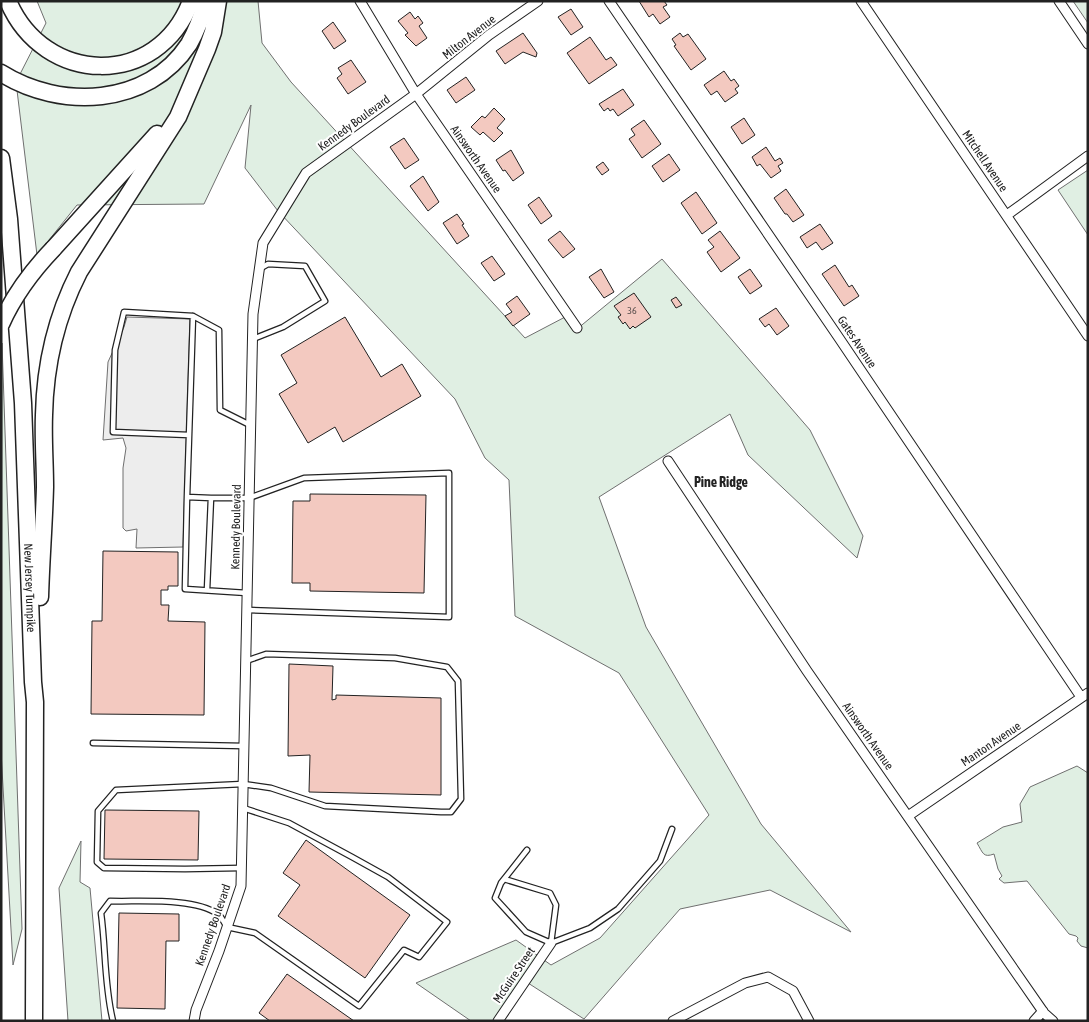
<svg xmlns="http://www.w3.org/2000/svg" width="1089" height="1022" font-family="'Asap Condensed',sans-serif">
<style>
.green{fill:#e0efe3;stroke:#6f6f6f}
.parking{fill:#ededed;stroke:#6f6f6f}
.building{fill:#f3c9c0;stroke:#222}
.lines{fill:none;stroke-linecap:round;stroke-linejoin:round}
.service-casing{stroke:#222;stroke-width:7}
.minor-casing{stroke:#222;stroke-width:11}
.motorway-casing{stroke:#222;stroke-width:19}
.service{stroke:#fff;stroke-width:4.5}
.minor{stroke:#fff;stroke-width:9}
.motorway{stroke:#fff;stroke-width:16}
.motorway-bridge-casing{stroke:#222;stroke-width:19;stroke-linecap:butt}
.motorway-bridge{stroke:#fff;stroke-width:16}
.labels{text-anchor:middle;stroke-width:4;stroke-linejoin:round;paint-order:stroke}
.number-label{font-size:10px;fill:#564c4a}
.street-label{font-size:12px;fill:#222;stroke:#fff}
.neighbourhood-label{font-size:14px;font-weight:bold;fill:#222;stroke:#fff}
</style>
<rect width="100%" height="100%" fill="#fff"/>
<path class="green" d="M37 1H258L262 43 291 82 525 338 567 316 577 329 662 259 810 430 863 536 857 558 748 455 730 414 599 497 646 627 761 824 851 932 770 890 680 909 584 1019 528 983 500 1021H471L416 983 516 940 551 965 600 938 709 815 619 673 515 616 509 480 485 458 455 399 278 211 245 168 251 105 204 204 77 205 37 255 16 82 46 23Z
M1073 1H1088V23Z
M1088 170V235L1058 190Z
M2 343 22 929 13 965 1 751Z
M1077 766 1088 773V948L1081 946 1077 941 1078 938 1076 936 1069 934 1027 881 1004 883 999 879 1002 876 998 869 994 854C983 858 983 853 977 843L1003 827 1022 822 1020 804 1030 787Z
M81 841 80 882 90 888 102 1021H68L59 888Z"/>
<path class="parking" d="M127 317 190 319 183 547 136 548 137 529 126 531 123 528V468L126 448 123 438 103 440 108 362 124 327Z"/>
<path class="building" d="M639 1H664L667 5 663 7 670 17 660 24 653 14 649 17Z
M571 9 583 27 571 35 558 17Z
M410 12 415 19 418 16 423 23 419 26 427 38 416 46 405 35 408 33 398 21Z
M333 22 346 41 334 49 322 31Z
M523 33 537 53 536 57 523 52 505 64 496 51Z
M680 33 683 37 688 34 706 59 691 70 674 46 676 45 672 39Z
M590 37 606 60 611 57 617 65 589 84 567 53Z
M351 60 366 82 348 94 337 78 342 74 338 68Z
M724 71 731 81 734 79 739 86 735 89 738 93 725 102 717 91 711 95 704 85Z
M466 77 475 90 456 103 447 90Z
M623 89 634 105 618 116 613 109 610 111 608 108 604 111 599 104Z
M494 108 505 119 497 128 503 133 494 142 483 132 480 135 471 127 482 116 485 118Z
M744 118 755 135 742 144 731 127Z
M644 120 661 144 642 158 629 139 635 135 631 129Z
M404 138 419 160 405 169 390 147Z
M766 147 775 161 780 158 783 163 778 166 781 171 771 178 760 164 757 166 752 157Z
M511 150 524 173 513 181 505 170 503 171 496 160Z
M669 154 680 170 663 182 652 166Z
M603 162 609 170 602 175 596 167Z
M423 176 439 202 428 211 410 186Z
M786 189 804 215 793 222 787 214H785L774 198Z
M696 192 717 223 702 234 681 203Z
M539 197 552 216 541 224 528 205Z
M457 214 464 224 462 225 469 236 457 244 443 223Z
M820 224 833 243 822 250 816 242 807 248 800 237Z
M560 231 575 249 563 258 548 240Z
M720 231 740 258 721 272 707 252 714 247 708 240Z
M492 256 505 274 494 281 481 263Z
M835 265 849 287 852 285 859 296 844 306 822 274Z
M601 269 614 292 604 298 589 277Z
M750 269 762 286 750 294 738 277Z
M634 293 651 317 635 328 633 326 630 329 625 322 623 324 618 317 621 315 614 306Z
M517 296 530 314 513 326 505 316 512 312 506 304Z
M676 297 682 305 676 308 671 300Z
M776 308 789 326 777 335 769 324 765 327 759 319Z
M345 317 381 377 402 364 421 396 343 442 335 427 308 443 279 394 297 383 281 355Z
M310 494 426 495 424 593 310 591V583H292L293 501H310Z
M103 551 178 552V586H168V590H161V605H169L168 621 205 622 204 715 91 714 92 621H102Z
M289 664 333 666 332 700 336 699V695L441 698V795L309 792 310 755 288 756Z
M105 810 199 811 198 860 104 859Z
M306 840 410 915 365 978 278 916 300 885 283 873Z
M119 913 179 914V941H166L165 1009 117 1008Z
M287 974 354 1021H270L259 1013Z"/>
<g class="lines">
<g class="service-casing">
<path id="service" d="M193 316 219 330 220 410 250 425
M253 339 283 327 325 301 305 266 268 264 261 268
M187 497 193 316 124 312 115 350 113 432 189 435
M211 498H249L304 478 449 473V617L247 610
M207 590 211 498 187 497 185 589 247 593
M93 743 244 746
M527 850 501 883 495 898 526 932 551 943 590 928 618 909 660 861 672 829
M241 868 185 869 104 868 97 862 98 811 116 790 243 784 271 788 325 806 441 812H451L461 799 458 681 447 667 395 658 266 654 246 661
M504 879 550 893 556 905 551 943
M113 1021C104 985 106 949 101 913L110 901C140 902 193 897 218 914 222 917 224 923 227 927L255 933 359 1006 404 950 419 957 447 922 388 877 352 857 289 823 243 808"/>
</g>
<g class="minor-casing">
<path id="minor" d="M360 1 416 94 577 328
M609 1 839 338 1081 697
M861 1 1088 336
M1059 1 1088 44
M1007 215 1088 156
M668 461 807 671 1044 1013 1053 1021
M908 816 1088 693
M194 1021 196 1010 219 951 241 886 253 314 263 243 306 173 416 94 489 35 538 1
M498 1021 551 943
M673 1021 745 983 768 977 793 991 809 1021
M1034 1021 1043 1011"/>
</g>
<g class="motorway-casing">
<g id="motorway">
<path d="M8 1C44 86 158 89 191 1"/>
<path d="M1 73C60 110 148 107 189 44 197 30 202 16 206 1"/>
<path id="s1" d="M1 158 9 219 23 403 33 682 35 702 34 1021"/>
<path d="M53 249 157 134"/>
<path d="M40 597C41 561 44 524 45 487 45 463 43 439 44 415 45 365 56 317 79 272L178 117 207 49 213 32 218 1"/>
</g>
</g>
<use href="#service" class="service"/>
<use href="#minor" class="minor"/>
<use href="#motorway" class="motorway"/>
<g class="motorway-bridge-casing">
<path id="motorway-bridge" d="M1 324C14 295 31 272 53 249"/>
</g>
<use href="#motorway-bridge" class="motorway-bridge"/>
</g>
<g class="labels">
<g class="number-label">
<text x="632" y="314">36</text>
</g>
<g class="street-label">
<text transform="translate(469 37) rotate(-38)" y="4">Milton Avenue</text>
<text transform="translate(354 123) rotate(-36)" y="4">Kennedy Boulevard</text>
<text transform="translate(476 159) rotate(55)" y="4">Ainsworth Avenue</text>
<text transform="translate(985 161) rotate(56)" y="4">Mitchell Avenue</text>
<text transform="translate(857 342) rotate(56)" y="4">Gates Avenue</text>
<text transform="translate(236 527) rotate(-89)" y="4">Kennedy Boulevard</text>
<text dy="4" stroke="none"><textPath href="#s1" startOffset="431">New Jersey Turnpike</textPath></text>
<text transform="translate(868 736) rotate(55)" y="4">Ainsworth Avenue</text>
<text transform="translate(991 744) rotate(-34)" y="4">Manton Avenue</text>
<text transform="translate(213 925) rotate(-71)" y="4">Kennedy Boulevard</text>
<text transform="translate(514 975) rotate(-56)" y="4">McGuire Street</text>
</g>
<g class="neighbourhood-label">
<text x="721" y="487">Pine Ridge</text>
</g>
</g>
<rect width="1089" height="1022" fill="none" stroke="#222222" stroke-width="5"/>
</svg>
